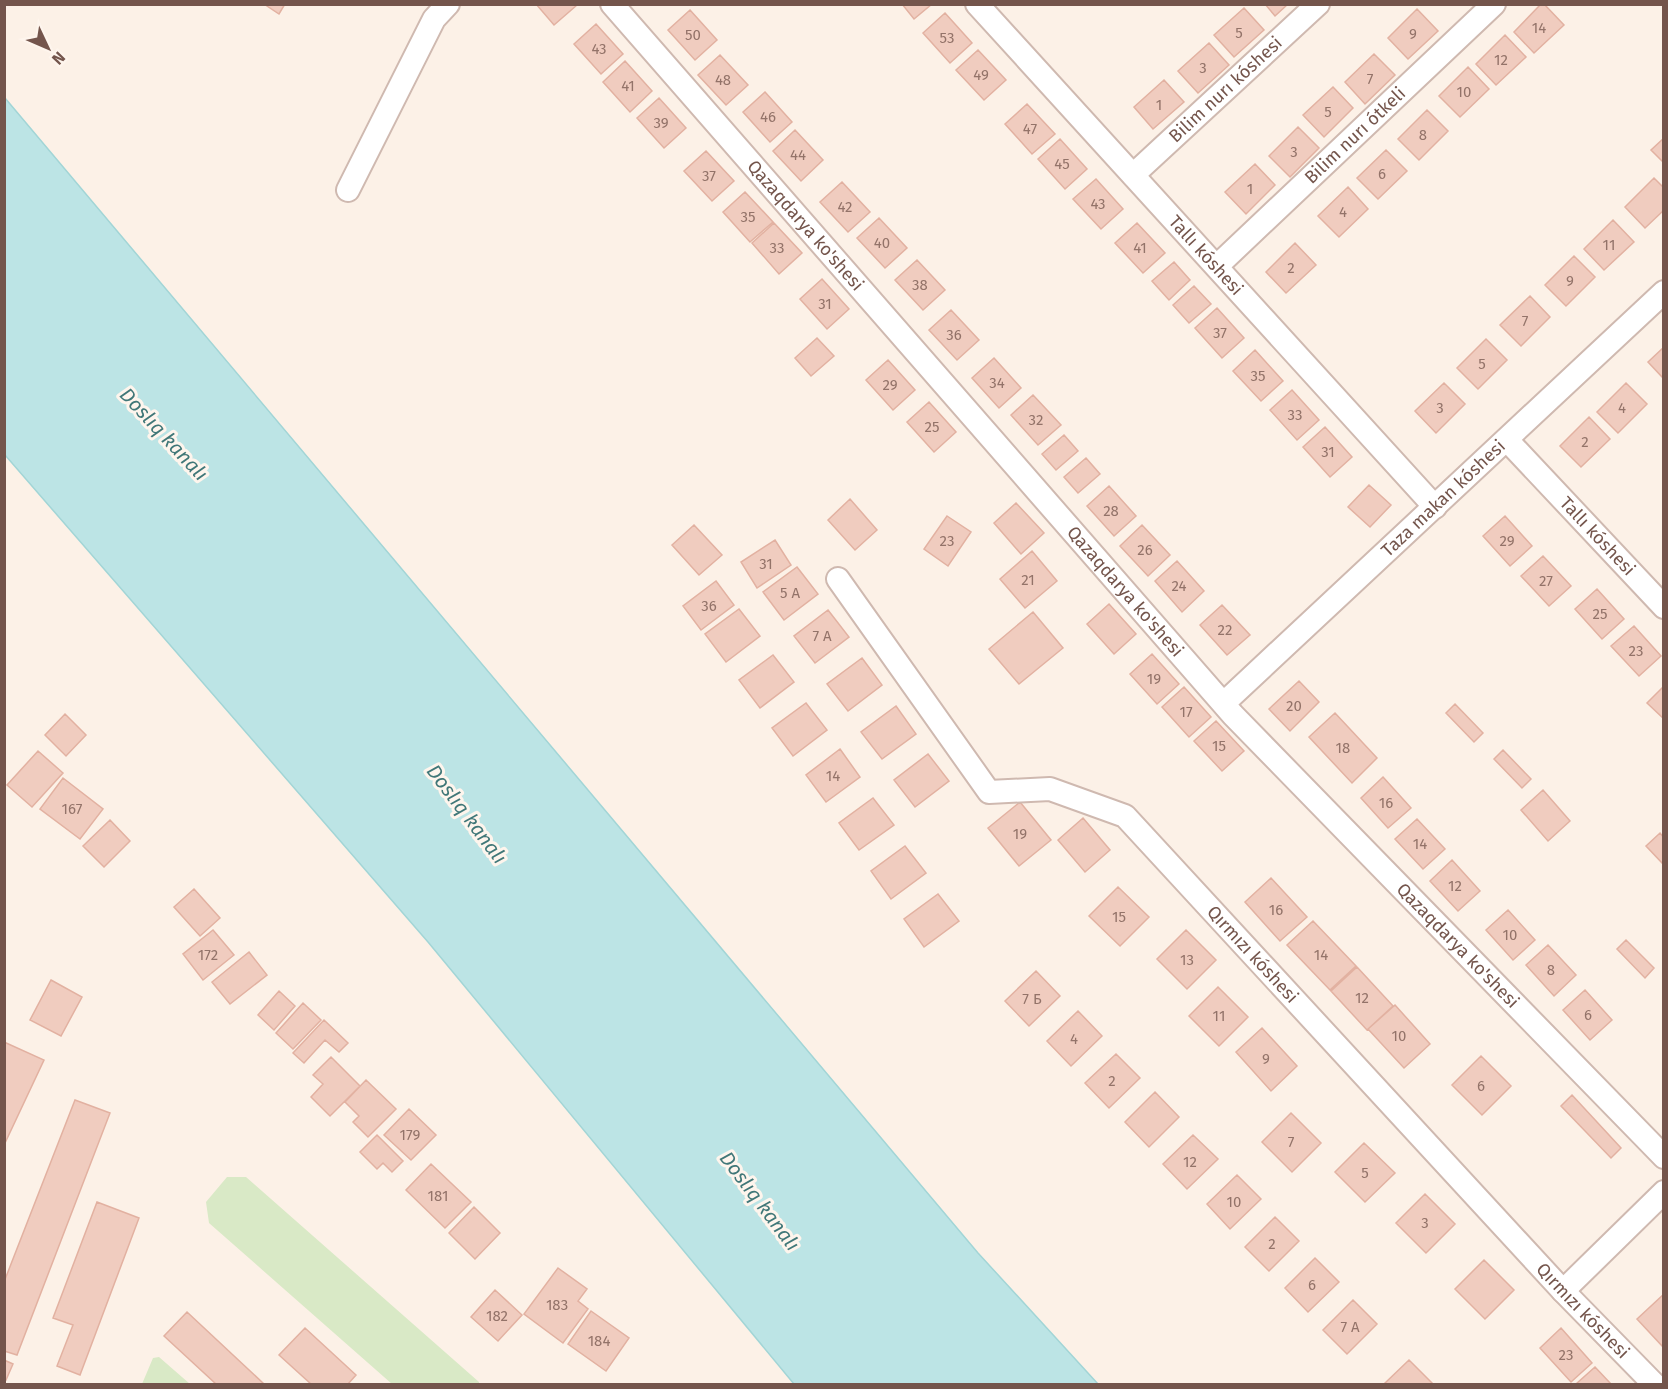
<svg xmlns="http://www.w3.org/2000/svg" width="1668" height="1389" font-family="'Fira Sans',sans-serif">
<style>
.green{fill:#d9e9c6}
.water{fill:#bce4e5;stroke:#a2d5d6;stroke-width:1.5}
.building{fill:#f0ccbf;stroke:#e2b1a1;stroke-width:1.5}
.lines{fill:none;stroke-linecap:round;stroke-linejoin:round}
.minor-casing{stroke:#cfb9b0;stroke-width:26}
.minor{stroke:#fff;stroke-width:22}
.labels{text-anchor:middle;stroke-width:6;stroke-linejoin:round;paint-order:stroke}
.number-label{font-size:15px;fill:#937369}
.street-label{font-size:18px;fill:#74554c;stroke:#fef5ed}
.water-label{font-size:20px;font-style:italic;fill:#407778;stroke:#fef5ed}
</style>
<rect width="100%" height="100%" fill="#fcf1e7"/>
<path class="green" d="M227 1177H246L479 1382V1384H392L209 1223 206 1202Z
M159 1357 190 1384H142L153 1358Z"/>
<path class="water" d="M5 98 978 1253 1098 1384H794L428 942 5 455Z"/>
<path class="building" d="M264 4H285L279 14Z
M536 4H576L577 5 554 25Z
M902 4H932L914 19Z
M1265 4H1288L1275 16Z
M1541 4H1544L1564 25 1534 53 1514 32Z
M1244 8 1264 30 1234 57 1214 35Z
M1417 9 1438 31 1408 59 1388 38Z
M690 10 717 40 695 60 668 30Z
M945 13 972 43 950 63 923 33Z
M596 24 623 54 601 74 574 44Z
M1505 35 1526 57 1496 85 1476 64Z
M1209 43 1229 65 1198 93 1178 71Z
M978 50 1006 80 984 100 956 70Z
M1374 54 1395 75 1365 104 1345 82Z
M720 55 748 85 726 105 698 75Z
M625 61 652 91 630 112 603 82Z
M1468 67 1489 89 1460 117 1439 96Z
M1164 80 1184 102 1153 129 1134 107Z
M1333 87 1353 108 1324 137 1303 115Z
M765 92 792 122 770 142 743 112Z
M659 98 686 128 664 148 637 118Z
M1027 104 1055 134 1032 154 1005 124Z
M1427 110 1448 131 1419 160 1398 139Z
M1298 127 1319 148 1290 177 1269 156Z
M795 130 823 160 801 181 773 151Z
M1664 138V163L1651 150Z
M1060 139 1087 169 1065 189 1038 159Z
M1386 150 1407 171 1378 199 1357 178Z
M706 151 734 181 712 201 684 171Z
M1255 164 1275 185 1246 214 1225 192Z
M1654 178 1664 188V210L1645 228 1625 207Z
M1096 179 1123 209 1101 229 1073 199Z
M842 182 870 212 848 232 820 202Z
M1348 187 1368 209 1339 237 1318 216Z
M745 192 773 222 750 242 723 212Z
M879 218 907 248 885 268 857 238Z
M1613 220 1634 242 1604 270 1584 249Z
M774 223 802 253 779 274 752 243Z
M1137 223 1165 253 1143 273 1115 243Z
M1295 243 1316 265 1286 293 1266 272Z
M1574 256 1595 277 1566 306 1545 285Z
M917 260 945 290 923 310 895 280Z
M1174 262 1190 280 1169 300 1152 281Z
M822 279 849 309 827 329 800 299Z
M1194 286 1211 304 1189 323 1173 305Z
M1530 296 1550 317 1521 346 1500 325Z
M1217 308 1244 338 1222 358 1195 328Z
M951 310 979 340 957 360 929 330Z
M817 338 834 356 811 376 795 358Z
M1486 339 1507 360 1478 389 1457 368Z
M1664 347V379L1648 362Z
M1255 350 1283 381 1261 401 1233 371Z
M994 358 1021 388 999 408 972 378Z
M888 360 915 390 893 410 866 380Z
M1444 383 1465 404 1436 433 1415 411Z
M1626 383 1647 404 1618 433 1597 412Z
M1292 390 1319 420 1297 440 1270 410Z
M1033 395 1061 425 1038 445 1011 415Z
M929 402 956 432 934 452 907 422Z
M1589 417 1610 439 1581 467 1560 446Z
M1325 427 1352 457 1330 477 1303 447Z
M1064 435 1078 451 1056 470 1042 454Z
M1086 458 1100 474 1078 493 1064 477Z
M1369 485 1391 505 1370 527 1348 507Z
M1109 486 1136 516 1114 536 1087 506Z
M850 499 877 530 855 550 828 520Z
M1016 503 1044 533 1021 554 994 523Z
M947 516 971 532 948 566 924 549Z
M1505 516 1532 546 1510 566 1483 536Z
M694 525 722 555 699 575 672 545Z
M1142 525 1170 555 1148 576 1120 546Z
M775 540 791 565 757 588 741 562Z
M1032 551 1057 581 1025 608 1000 579Z
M1543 556 1571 586 1549 606 1521 576Z
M1177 561 1204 591 1182 612 1155 581Z
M797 567 818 594 784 620 763 592Z
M716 581 734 605 701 630 683 606Z
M1597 589 1624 619 1602 639 1575 609Z
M1109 604 1136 634 1114 654 1087 624Z
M1222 605 1250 635 1227 655 1200 625Z
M739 609 760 636 726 662 705 634Z
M828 610 849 637 815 663 794 636Z
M1033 612 1063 648 1019 684 989 649Z
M1634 626 1661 656 1639 676 1611 646Z
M1152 654 1179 684 1157 704 1130 674Z
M773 655 794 682 760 708 739 680Z
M862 658 882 685 848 711 827 684Z
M1299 681 1319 702 1290 731 1269 709Z
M1664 686V719L1647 703Z
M1184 687 1211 717 1189 737 1162 707Z
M806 703 827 730 793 756 772 728Z
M1455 704 1483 733 1474 742 1446 713Z
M896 706 916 734 882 759 861 732Z
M1335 713 1377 758 1352 783 1309 737Z
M65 714 86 735 66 756 45 735Z
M1216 721 1244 751 1222 771 1194 741Z
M840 749 860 777 826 802 806 775Z
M1503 750 1531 779 1522 788 1494 759Z
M38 751 63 773 32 807 7 785Z
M928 754 949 781 915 807 894 780Z
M1383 777 1411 808 1388 828 1361 798Z
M63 778 103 809 80 839 40 809Z
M1543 790 1570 821 1548 841 1521 810Z
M873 798 894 825 859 850 839 823Z
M1020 802 1051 840 1019 866 988 828Z
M1083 818 1110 850 1085 872 1058 840Z
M1417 819 1445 849 1423 869 1395 839Z
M110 820 130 841 104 867 83 846Z
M1660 833 1664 838V865L1646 846Z
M905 846 926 873 891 899 871 871Z
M1452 860 1480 891 1458 911 1430 881Z
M1271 878 1307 917 1280 941 1245 902Z
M1118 887 1149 917 1120 946 1089 916Z
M194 889 220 918 200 936 174 907Z
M938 894 959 921 924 947 904 919Z
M1508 910 1535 940 1513 960 1486 930Z
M1313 921 1356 966 1330 990 1287 945Z
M213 930 234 955 203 980 183 954Z
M1186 930 1216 960 1187 989 1157 959Z
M1626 940 1654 968 1645 978 1617 949Z
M1548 945 1576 975 1554 996 1526 965Z
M249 952 267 975 230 1004 212 982Z
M1357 967 1393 1006 1367 1030 1331 991Z
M1036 971 1060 996 1029 1026 1005 1001Z
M51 980 82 997 61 1036 30 1020Z
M1218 987 1248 1017 1219 1046 1189 1016Z
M1585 990 1612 1020 1590 1040 1563 1010Z
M279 991 295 1006 274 1030 258 1015Z
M303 1003 321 1020 293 1049 276 1033Z
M1395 1005 1430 1044 1404 1068 1368 1029Z
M1078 1011 1102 1036 1071 1066 1047 1041Z
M324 1020 348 1043 339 1052 325 1040 304 1063 293 1053Z
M1262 1028 1297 1066 1271 1091 1236 1052Z
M4 1042 44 1060 5 1143H4Z
M1116 1054 1140 1078 1109 1108 1085 1083Z
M1481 1056 1511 1086 1482 1115 1452 1085Z
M331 1057 360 1086 330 1116 311 1097 323 1084 313 1075Z
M366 1080 396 1109 368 1137 353 1122 359 1116 345 1102Z
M1155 1092 1179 1117 1149 1147 1125 1122Z
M1572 1095 1621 1148 1611 1158 1561 1106Z
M75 1100 110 1113 17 1355 4 1351V1282Z
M409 1109 436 1135 411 1160 384 1135Z
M1291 1113 1321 1143 1292 1172 1262 1142Z
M377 1135 403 1161 392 1172 383 1163 377 1169 360 1152Z
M1193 1135 1218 1159 1187 1189 1163 1164Z
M1364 1143 1395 1173 1365 1202 1335 1172Z
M431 1164 471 1202 445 1228 406 1190Z
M1237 1175 1261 1199 1230 1229 1207 1204Z
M1425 1194 1455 1224 1426 1253 1396 1223Z
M97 1202 139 1218 80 1375 57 1366 73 1325 53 1318Z
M474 1207 500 1233 475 1259 449 1233Z
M1275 1217 1299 1241 1269 1271 1245 1247Z
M1315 1258 1339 1282 1308 1312 1285 1288Z
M1484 1260 1514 1290 1485 1319 1455 1289Z
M558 1268 587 1289 578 1301 588 1309 563 1343 524 1314Z
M495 1290 522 1315 498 1341 471 1317Z
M1664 1294V1348L1637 1319Z
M1353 1300 1377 1324 1347 1354 1323 1330Z
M591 1311 629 1338 606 1371 568 1344Z
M187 1312 264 1384H216L164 1336Z
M305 1328 356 1375 348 1384H311L279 1355Z
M1561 1328 1592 1363 1571 1382 1540 1348Z
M4 1360 13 1364 6 1380 4 1379Z
M1409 1360 1433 1384H1384Z
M1595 1367 1611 1384H1576Z"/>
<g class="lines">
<g class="minor-casing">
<g id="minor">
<path id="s1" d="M612 4 1233 715 1664 1157"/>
<path id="s2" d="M977 4 1435 507"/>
<path id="s3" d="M1133 175 1318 4"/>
<path d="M348 190 434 19 448 4"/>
<path id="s4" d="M1217 266 1494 4"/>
<path id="s5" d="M1507 440 1664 607"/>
<path id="s6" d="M838 579 989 792 1050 789 1125 816 1563 1291 1654 1384"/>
<path id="s7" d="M1224 703 1664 292"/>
<path d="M1563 1291 1664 1192"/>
</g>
</g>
<use href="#minor" class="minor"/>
</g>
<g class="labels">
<g class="number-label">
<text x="1539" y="33">14</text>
<text x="1239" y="38">5</text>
<text x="1413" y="39">9</text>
<text x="693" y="40">50</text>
<text x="947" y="43">53</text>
<text x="599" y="54">43</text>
<text x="1501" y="65">12</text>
<text x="1203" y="73">3</text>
<text x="981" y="80">49</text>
<text x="1370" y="84">7</text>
<text x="723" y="85">48</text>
<text x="628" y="91">41</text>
<text x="1464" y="97">10</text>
<text x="1159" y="110">1</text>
<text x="1328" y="117">5</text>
<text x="768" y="122">46</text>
<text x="661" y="128">39</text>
<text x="1030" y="134">47</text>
<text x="1423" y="140">8</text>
<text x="1294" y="157">3</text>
<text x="798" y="160">44</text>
<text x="1062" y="169">45</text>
<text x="1382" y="179">6</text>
<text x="709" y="181">37</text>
<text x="1250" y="194">1</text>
<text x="1098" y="209">43</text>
<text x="845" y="212">42</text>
<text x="1343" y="217">4</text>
<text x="748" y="222">35</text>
<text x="882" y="248">40</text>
<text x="1609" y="250">11</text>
<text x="777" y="253">33</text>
<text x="1140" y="253">41</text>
<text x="1291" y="273">2</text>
<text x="1570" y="286">9</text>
<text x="920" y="290">38</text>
<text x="825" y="309">31</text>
<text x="1525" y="326">7</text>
<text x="1220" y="338">37</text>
<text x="954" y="340">36</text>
<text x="1482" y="369">5</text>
<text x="1258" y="381">35</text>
<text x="997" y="388">34</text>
<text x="890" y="390">29</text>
<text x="1440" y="413">3</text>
<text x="1622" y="413">4</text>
<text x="1295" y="420">33</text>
<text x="1036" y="425">32</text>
<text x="932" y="432">25</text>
<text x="1585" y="447">2</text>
<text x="1328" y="457">31</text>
<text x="1111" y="516">28</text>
<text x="947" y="546">23</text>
<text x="1507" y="546">29</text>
<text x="1145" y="555">26</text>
<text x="766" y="569">31</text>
<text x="1028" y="585">21</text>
<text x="1546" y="586">27</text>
<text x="1179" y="591">24</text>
<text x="790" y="598">5 А</text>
<text x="709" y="611">36</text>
<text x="1600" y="619">25</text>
<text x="1225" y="635">22</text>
<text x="822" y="641">7 А</text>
<text x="1636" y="656">23</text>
<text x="1154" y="684">19</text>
<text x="1294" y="711">20</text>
<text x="1186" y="717">17</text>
<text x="1219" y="751">15</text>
<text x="1343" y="753">18</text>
<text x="833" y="781">14</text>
<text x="1386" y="808">16</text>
<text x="72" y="814">167</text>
<text x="1020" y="839">19</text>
<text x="1420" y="849">14</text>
<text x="1455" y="891">12</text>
<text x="1276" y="915">16</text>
<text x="1119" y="922">15</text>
<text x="1510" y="940">10</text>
<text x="208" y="960">172</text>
<text x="1321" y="960">14</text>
<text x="1187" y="965">13</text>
<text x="1551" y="975">8</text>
<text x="1362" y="1003">12</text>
<text x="1032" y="1004">7 Б</text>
<text x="1588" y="1020">6</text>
<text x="1219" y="1021">11</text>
<text x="1399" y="1041">10</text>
<text x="1074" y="1044">4</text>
<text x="1266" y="1064">9</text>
<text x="1112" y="1086">2</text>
<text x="1481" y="1091">6</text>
<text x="410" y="1140">179</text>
<text x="1291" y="1147">7</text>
<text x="1190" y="1167">12</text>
<text x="1365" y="1178">5</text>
<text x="438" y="1201">181</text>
<text x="1234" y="1207">10</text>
<text x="1425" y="1228">3</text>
<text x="1272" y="1249">2</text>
<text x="1312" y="1290">6</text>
<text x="557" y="1310">183</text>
<text x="497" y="1321">182</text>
<text x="1350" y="1332">7 А</text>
<text x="599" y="1346">184</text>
<text x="1566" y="1360">23</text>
</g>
<g class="street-label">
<text dy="6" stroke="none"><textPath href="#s3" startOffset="126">Bilim nurı kóshesi</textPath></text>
<text dy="6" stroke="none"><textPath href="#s4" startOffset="190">Bilim nurı ótkeli</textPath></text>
<text dy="6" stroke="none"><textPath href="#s1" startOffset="294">Qazaqdarya ko'shesi</textPath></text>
<text dy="6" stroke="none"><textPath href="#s2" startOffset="340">Tallı kóshesi</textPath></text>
<text dy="6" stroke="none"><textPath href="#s7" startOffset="300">Taza makan kóshesi</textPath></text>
<text dy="6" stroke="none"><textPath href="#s5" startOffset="132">Tallı kóshesi</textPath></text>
<text dy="6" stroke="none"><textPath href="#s1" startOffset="780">Qazaqdarya ko'shesi</textPath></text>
<text dy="6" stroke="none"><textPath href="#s1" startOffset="1266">Qazaqdarya ko'shesi</textPath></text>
<text dy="6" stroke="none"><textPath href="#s6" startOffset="590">Qırmızı kóshesi</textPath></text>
<text dy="6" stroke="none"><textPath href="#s6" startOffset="1076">Qırmızı kóshesi</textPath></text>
</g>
<g class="water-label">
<text transform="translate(164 434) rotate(47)" y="7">Doslıq kanalı</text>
<text transform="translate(467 814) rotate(53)" y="7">Doslıq kanalı</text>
<text transform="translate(760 1201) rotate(53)" y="7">Doslıq kanalı</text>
</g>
</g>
<rect width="1668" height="1389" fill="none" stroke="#74554c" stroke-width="12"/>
<g transform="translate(48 48) rotate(134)" stroke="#fef5ed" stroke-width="4.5" paint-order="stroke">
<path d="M0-4.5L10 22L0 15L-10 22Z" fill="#74554c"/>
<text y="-9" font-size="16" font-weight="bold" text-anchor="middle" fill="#74554c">N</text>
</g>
</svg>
